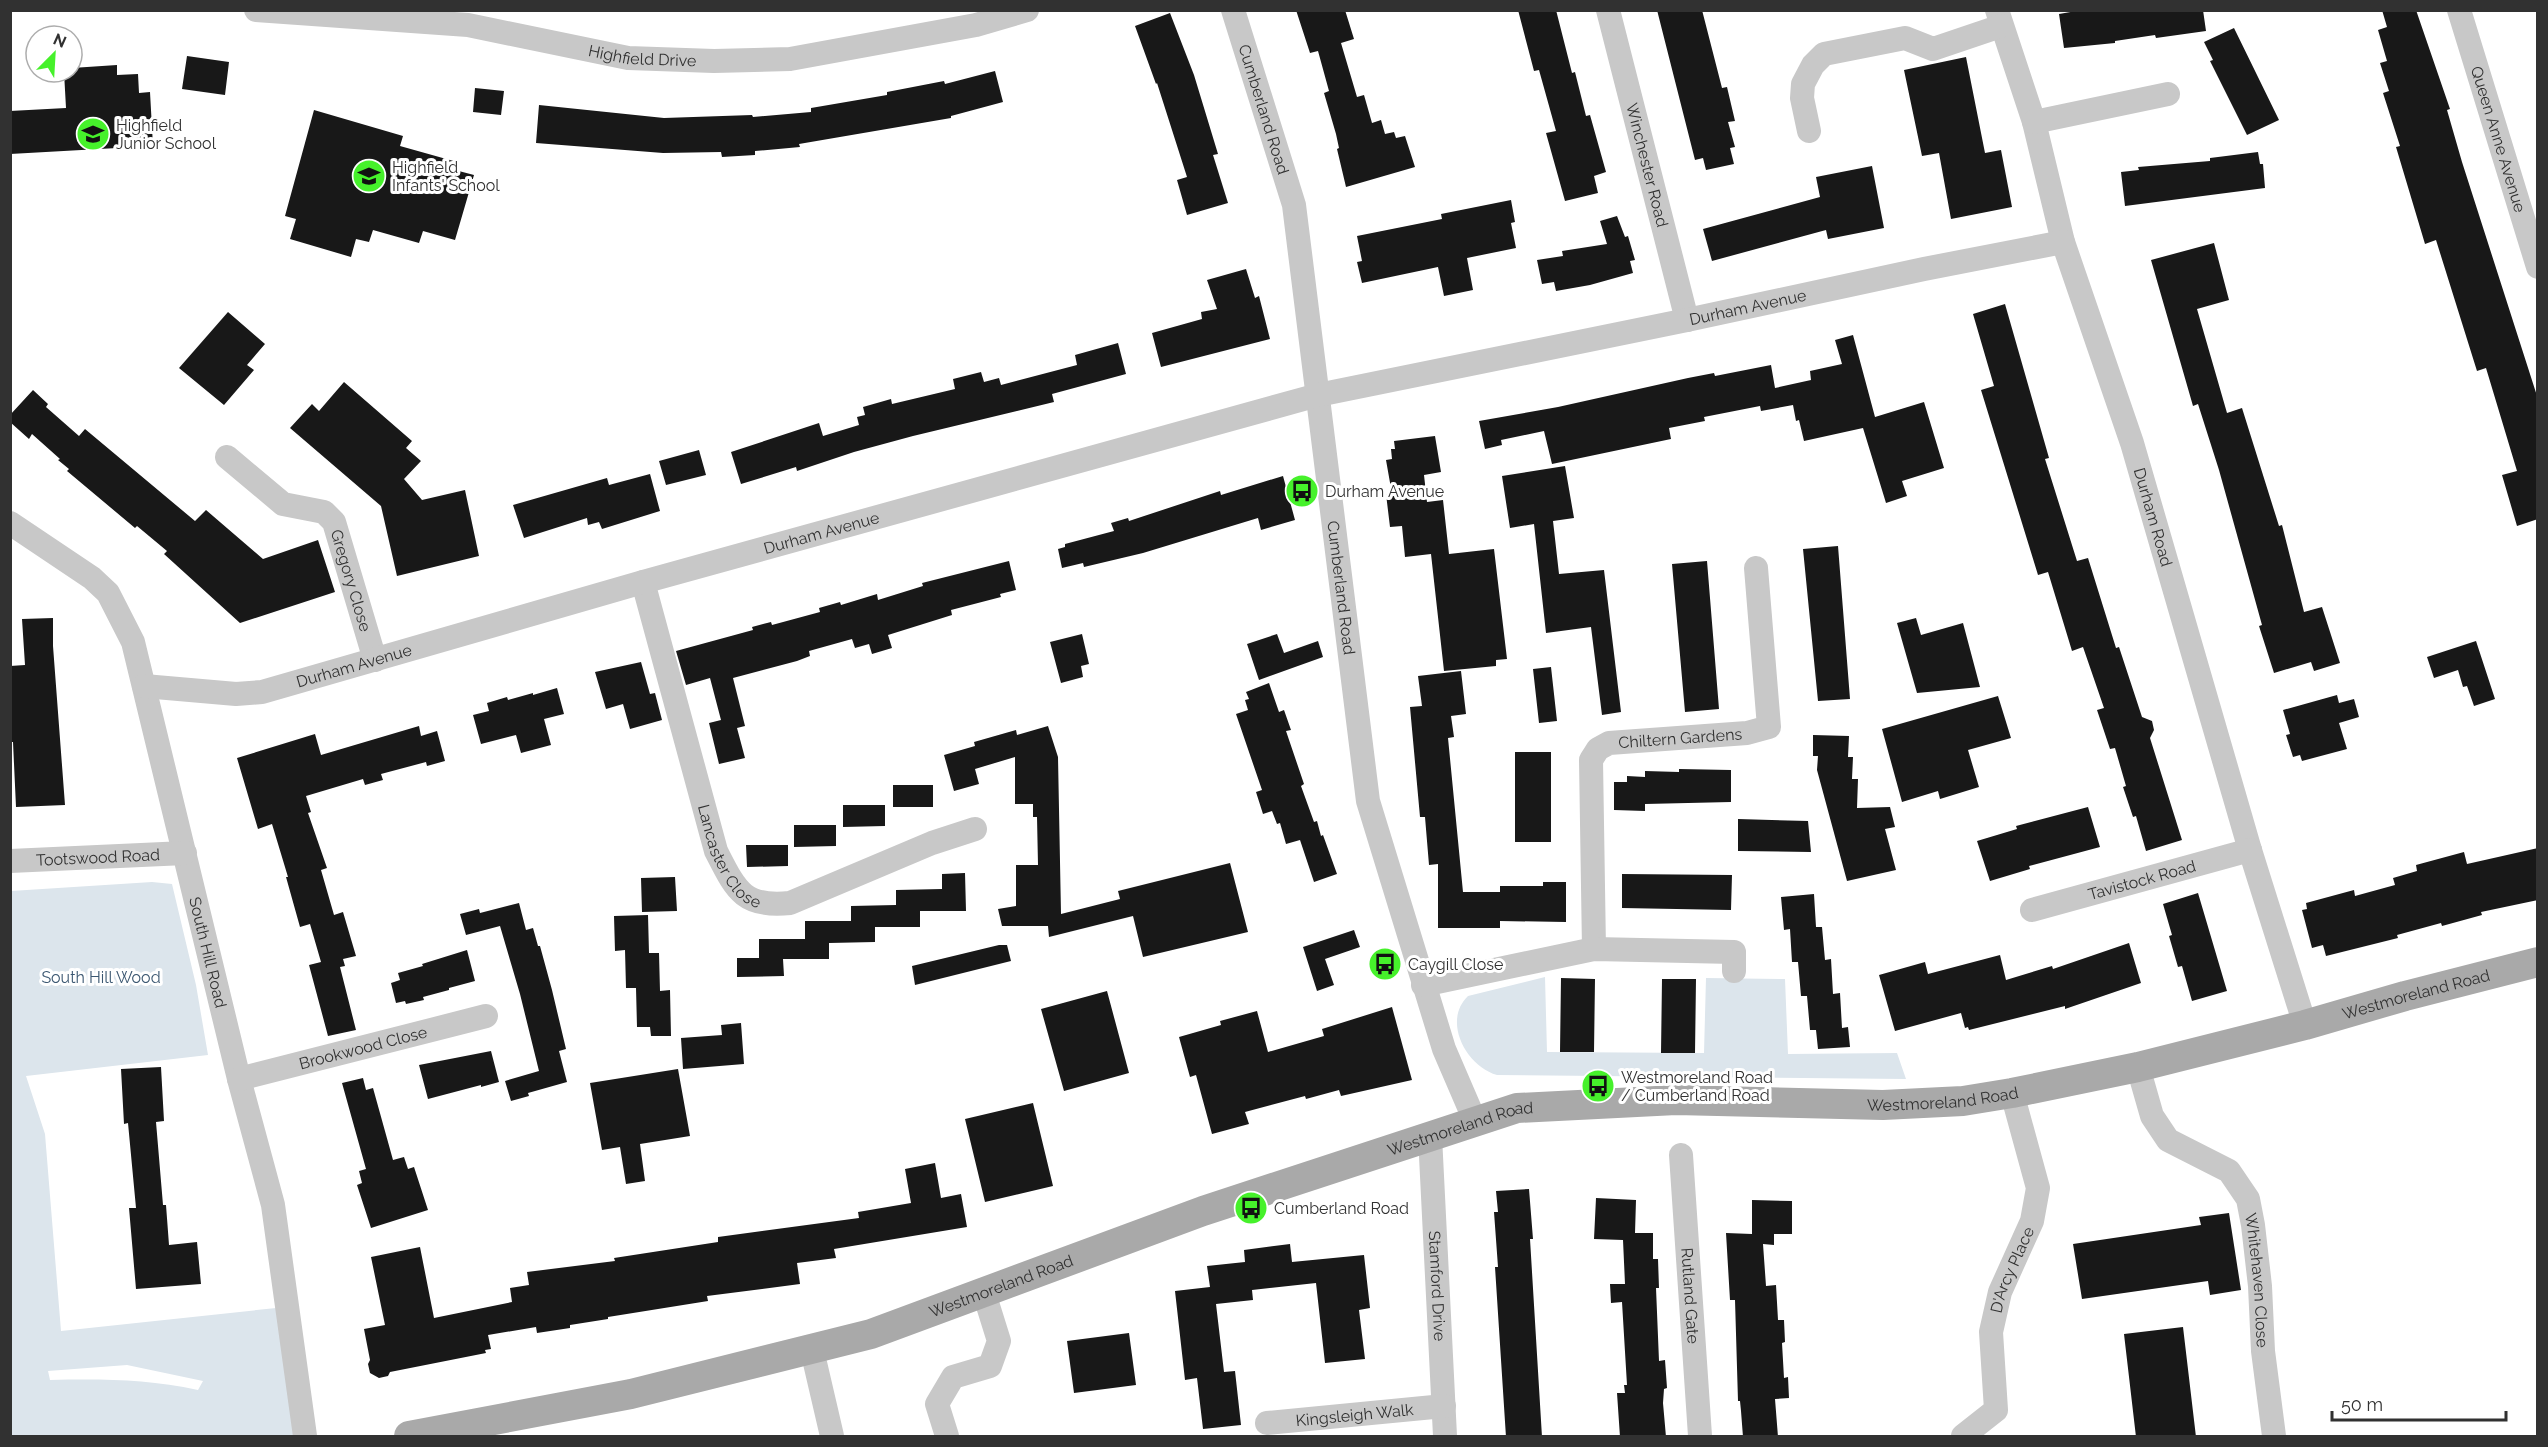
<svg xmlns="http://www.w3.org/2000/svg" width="2548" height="1447" font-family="Raleway,sans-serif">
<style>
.green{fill:#dce5ec;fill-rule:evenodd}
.building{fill:#181818}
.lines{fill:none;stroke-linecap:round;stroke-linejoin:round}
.minor{stroke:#c8c8c8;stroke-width:24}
.major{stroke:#a9a9a9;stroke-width:30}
.labels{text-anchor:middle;stroke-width:6;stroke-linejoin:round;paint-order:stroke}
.street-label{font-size:16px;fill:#313131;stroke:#fff}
.poi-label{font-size:16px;fill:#313131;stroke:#fff;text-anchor:start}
.park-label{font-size:16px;fill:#3b5771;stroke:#fff}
</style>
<rect width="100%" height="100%" fill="#fff"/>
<path class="green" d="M152 882 172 884 196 985 208 1055 26 1076 45 1134 61 1331 276 1308 296 1436H11V891ZM127 1365 203 1381 198 1390C147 1379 102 1379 50 1380L48 1371Z
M1545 977 1547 1052 1704 1053 1706 978 1785 979 1788 1054 1897 1053 1906 1079 1497 1075C1466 1066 1442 1021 1468 996Z"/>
<path class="building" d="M1296 10H1345L1354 39 1341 43 1357 97 1364 95 1372 123 1381 120 1385 134 1394 132 1396 138 1405 136 1415 167 1346 187 1337 149 1339 148 1336 134 1324 93 1329 91 1318 51 1310 53Z
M1518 10H1556L1572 73 1575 72 1586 116 1590 115 1606 172 1594 176 1598 193 1565 201 1546 133 1556 131 1539 70 1534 71Z
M1657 10H1702L1722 88 1727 87 1735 121 1728 122 1735 147 1730 148 1734 164 1706 170 1703 158 1695 160Z
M2082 10H2203L2206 31 2156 38 2155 35 2115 41V43L2064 48 2059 14Z
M2382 10H2416L2450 109 2447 110 2462 162 2538 399V519L2517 526 2502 475 2517 471 2486 368 2477 371 2436 240 2425 244 2396 147 2400 146 2383 93 2389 91 2380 63 2387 61 2378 30 2387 27Z
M1170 13 1194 75 1218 154 1213 155 1228 203 1187 215 1177 180 1187 177 1157 83 1156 84 1135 26Z
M2234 28 2279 120 2247 135 2210 61 2213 60 2204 42Z
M187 56 229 62 225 95 182 89Z
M1966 57 1985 153 2001 150 2012 207 1951 219 1939 153 1922 156 1904 70Z
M117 65V75L138 74 139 93 150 92 153 146 10 154V111L66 108 64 72H72V68Z
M995 71 1003 102 951 116V118L799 144 800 147 755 151V155L722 157 721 152 663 153 536 143 539 105 664 118 752 115 753 117 811 112V108L887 95V92L944 81 945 84Z
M475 88 504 91 501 115 473 112Z
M314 110 403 136 400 146 457 162 455 170 474 175 455 240 423 231 419 243 373 230 369 242 356 239 351 257 290 239 296 219 285 216Z
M2258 152 2260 164H2263L2265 188 2125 206 2121 172 2139 170 2138 167 2210 161V158Z
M1872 166 1884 228 1828 239 1826 230 1712 261 1703 229 1820 197 1816 177Z
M1511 200 1515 222 1511 223 1516 248 1467 258 1473 290 1444 296 1438 267 1362 283 1357 262 1362 261 1357 236 1442 219 1441 214Z
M1617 216 1625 237 1628 236 1635 260 1630 261 1633 273 1590 285 1556 291 1554 282 1542 284 1537 260 1563 256 1562 251 1607 244 1600 221Z
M2214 243 2229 300 2197 309 2227 413 2242 408 2279 526 2282 525 2304 612 2322 607 2340 663 2314 671 2311 662 2274 673 2259 626 2262 625 2219 470 2198 404 2193 406 2151 260Z
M1246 269 1255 298 1259 296 1270 339 1161 367 1152 333 1202 319 1201 312 1217 309 1207 280Z
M2005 304 2049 458 2045 459 2077 561 2088 558 2116 648 2119 647 2142 717 2152 721 2154 730 2150 738 2182 840 2146 851 2136 816 2133 817 2123 787 2126 786 2115 748 2110 749 2097 710 2104 708 2083 647 2072 651 2048 572 2038 575 1981 390 1994 386 1973 314Z
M228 312 265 344 247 365 254 370 224 405 179 368Z
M1853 335 1875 417 1924 402 1944 468 1902 481 1907 496 1886 503 1863 428 1804 441 1799 420 1796 421 1793 405 1761 411 1760 406 1704 417 1705 421 1669 428 1671 439 1552 464 1544 431 1501 440 1502 445 1485 449 1479 421 1558 407 1688 378 1714 373 1715 376 1771 365 1775 388 1811 380 1810 371 1842 364 1835 340Z
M1118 343 1126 374 1052 394 1054 402 913 436 854 452 797 471 796 467 741 484 731 452 819 423 823 436 859 425 857 417 865 415 863 407 891 399 892 404 955 389 953 379 981 372 984 382 999 378 1001 385 1077 365 1075 355Z
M344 382 412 441 406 448 421 461 404 479 422 500 465 490 479 556 397 576 381 506 290 428 312 404 319 411Z
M33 390 48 404 46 407 79 436 85 429 195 521 206 510 263 559 318 540 335 592 240 623 164 554 167 551 137 526 135 528 67 471 69 469 58 460 60 459 32 434 29 439 10 422V415Z
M1435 436 1441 472 1424 475 1427 502 1443 500 1449 554 1494 549 1507 659 1496 660V666L1444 671 1431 554 1405 557 1402 526 1390 527 1386 494H1392L1386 460 1392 459 1391 449H1395L1394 441Z
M699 450 706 475 666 485 659 461Z
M1565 466 1574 518 1553 521 1559 574 1604 570 1621 712 1602 715 1591 627 1546 633 1534 524 1510 528 1502 476Z
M650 474 660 511 602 529 599 522 588 525 587 518 524 538 513 505 607 478 609 485Z
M1283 476 1295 520 1261 530 1258 518 1143 553 1084 567 1083 563 1062 568 1058 549 1065 547V544L1114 531 1111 523 1128 518 1129 521 1220 491 1221 495Z
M1838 546 1850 699 1818 701 1803 549Z
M1009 561 1016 590 1000 594 1001 597 951 610 952 615 888 635 892 648 872 654 869 644 855 648 852 639 809 651 810 656 797 661 733 678 745 726 737 728 745 758 719 764 709 723 721 720 710 678 686 685 676 651 753 630 752 627 771 622 772 625 820 612 819 608 840 602 841 605 877 594 878 600 923 586 922 583Z
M1707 561 1719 709 1685 712 1672 564Z
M53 618V646L65 805 16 807 13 742H10V666L25 665 22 619Z
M1916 618 1921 635 1963 623 1980 687 1917 693 1897 623Z
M1082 634 1089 664 1081 666 1083 677 1061 683 1050 642Z
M1277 634 1284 653 1318 641 1323 657 1259 680 1247 644Z
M2476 641 2495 699 2474 706 2467 686 2463 687 2458 670 2434 678 2427 657Z
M641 662 650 694 655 693 662 720 630 729 623 704 606 709 595 672Z
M1551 667 1557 721 1539 723 1533 669Z
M1461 671 1466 714 1451 716 1454 737 1448 738 1463 892H1500V886H1543V882H1566V922L1500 921V928H1438V864L1429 865 1425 817H1420L1410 707 1422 706 1418 676Z
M1269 683 1279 712 1284 710 1291 730 1286 731 1304 784 1301 786 1314 822 1317 821 1321 836 1323 835 1337 874 1314 882 1300 840 1286 844 1280 823 1277 824 1272 811 1263 814 1256 792 1262 790 1236 714 1248 710 1245 700 1249 699 1246 692Z
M557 688 564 714 544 719 551 745 521 753 516 735 481 744 473 715 489 711 487 703 507 697 508 700 533 693V695Z
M2337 695 2339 703 2354 699 2359 717 2339 723 2347 749 2302 761 2300 755 2293 757 2286 735 2290 734 2283 710Z
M1998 696 2011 738 1968 750 1979 787 1940 799 1938 791 1902 802 1882 729Z
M419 726 421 736 437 731 445 761 427 766 426 762 381 774 383 780 365 785 363 779 306 796 311 812 308 813 327 868 321 870 334 915 343 912 356 956 343 959 345 966 340 967 356 1030 328 1036 309 965 321 962 310 924 300 927 286 877H288L272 824 258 829 237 758 315 734 321 755Z
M1048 726 1058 757 1061 914 1120 899 1118 891 1230 863 1248 932 1143 957 1133 916 1049 937 1048 926H1002L998 909 1016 906V865H1038L1037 817H1033V804H1015V757L975 769 979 784 954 791 944 755 975 746 974 742 1016 730 1017 735Z
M1813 735 1849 736 1848 757H1853L1852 779H1858L1857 808 1890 807 1895 827 1885 829 1896 870 1847 881 1817 770 1818 756H1813Z
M1515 752H1551V842H1515Z
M1679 769 1731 770V802L1645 804V811L1614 810V782H1627V776L1645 777V771L1679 772Z
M893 785H933V807H893Z
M843 805H885V826L843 827Z
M2088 807 2100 847 2029 866 2030 869 1990 881 1977 841 2017 829 2016 826Z
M1738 819 1808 821 1811 852 1738 851Z
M794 825H836V846L794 847Z
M746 845H788V866L747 867Z
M2538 848V900L2481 912 2482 915 2442 926 2441 923 2397 935 2398 938 2326 956 2323 945 2312 948 2302 910 2307 909 2306 903 2354 890 2355 896 2395 885 2393 878 2417 871 2416 865 2464 852 2467 864Z
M965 873 966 911H920V927H875V942L829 943V959H783L784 976 737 977V958H759V939H805V921H851V906L896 905V890L942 889V874Z
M1622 874 1732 875 1731 910 1622 908Z
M675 877 677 911 642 912 641 878Z
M2198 893 2227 991 2192 1001 2182 966 2178 967 2169 936 2172 935 2163 904Z
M1814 894 1816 927H1822L1825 960 1831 959 1833 994 1840 993 1842 1028 1848 1027 1850 1047 1818 1049 1816 1030H1810L1807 996H1801L1798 962H1792L1790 929 1784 930 1781 897Z
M519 903 526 930 533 928 538 946H540L552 990 566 1049 559 1051 567 1082 528 1093 529 1096 511 1101 505 1081 539 1071 520 994 500 926 466 935 460 914 479 909 480 913Z
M648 915 649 953H659L660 991 670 990 671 1036H651L650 1027H637L636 988H626L625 950 615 951 614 916Z
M1354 930 1360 947 1325 959 1334 985 1317 991 1303 947Z
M2129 943 2141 983 2065 1009V1006L1969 1030 1968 1027 1965 1028 1961 1013 1895 1031 1879 975 1925 962 1928 974 2000 955 2006 980 2052 966 2053 969Z
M999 945H1007L1011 961 915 985 912 966Z
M467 950 475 981 449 988V990L423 997 424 1000 406 1004 405 1001 396 1003 391 983 400 980 398 973 423 966 422 964Z
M1561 978 1595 979 1594 1052H1560Z
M1662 979H1696L1695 1053H1661Z
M1107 991 1129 1073 1064 1091 1041 1009Z
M1392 1007 1412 1080 1341 1096 1339 1090 1306 1099 1305 1096 1245 1112 1249 1124 1212 1134 1196 1075 1190 1077 1179 1037 1221 1025 1220 1021 1257 1011 1268 1052 1324 1036 1322 1029Z
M741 1023 744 1064 683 1069 681 1038 722 1035 721 1025Z
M491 1051 499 1082 481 1087V1085L428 1099 419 1065Z
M161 1067 164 1121 156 1122 163 1205H166L169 1245 197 1242 201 1284 136 1289 129 1208H136L128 1123 124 1124 121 1069Z
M678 1069 690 1136 640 1144 645 1181 626 1184 620 1147 602 1150 590 1083Z
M363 1078 366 1090 373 1088 393 1160 404 1157 408 1169 414 1167 428 1210 371 1228 357 1185 362 1183 359 1171 366 1169 342 1083Z
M1033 1103 1053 1186 985 1202 965 1119Z
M935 1163 941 1198 961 1194 967 1227 834 1249 836 1258 797 1263 800 1284 707 1296 708 1301 608 1317V1319L570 1325V1328L537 1333 536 1327 488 1335 491 1349 485 1350 486 1353 390 1372 388 1376 379 1378 370 1373 368 1364 370 1360 364 1329 385 1325 371 1257 420 1247 434 1318 512 1302 510 1288 529 1285 527 1272 615 1261 614 1258 718 1242V1237L859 1218 858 1212 911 1203 905 1169Z
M1529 1189 1533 1239H1530L1542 1437H1506L1495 1267H1498L1494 1212H1498L1496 1191Z
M1596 1198 1636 1200 1635 1233H1653V1259H1658L1659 1288H1656L1659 1361 1665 1360 1667 1388 1664 1389 1663 1403 1666 1437H1620L1617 1393H1625L1624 1385H1627L1622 1302 1611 1303 1610 1284H1625L1623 1240 1594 1239Z
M1752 1200 1792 1201V1234H1774V1245L1763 1244 1766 1286 1776 1285 1778 1320H1784L1785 1342 1782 1343 1784 1378 1788 1377 1789 1398 1775 1399 1778 1437H1743L1741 1411 1740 1401H1738L1735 1300H1730L1726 1233 1752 1234Z
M2229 1213 2241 1290 2210 1295 2208 1281 2082 1299 2073 1244 2201 1225 2199 1217Z
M1290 1244 1292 1262 1364 1255 1370 1308 1359 1310 1365 1359 1325 1363 1316 1283 1252 1290 1253 1300 1216 1304 1224 1372 1235 1371 1241 1425 1203 1429 1197 1378 1185 1380 1175 1291 1210 1287 1207 1266 1245 1262 1244 1250Z
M2183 1327 2196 1437H2136L2124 1334Z
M1129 1333 1136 1385 1074 1393 1067 1341Z"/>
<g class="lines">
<g class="minor">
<path id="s1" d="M256 10 468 25 628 58 714 61 790 59 976 25 1027 10"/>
<path id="s2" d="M1233 10 1294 205 1368 801 1444 1049 1475 1121"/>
<path id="s3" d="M1608 10 1687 320"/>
<path id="s4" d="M1997 10 2034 122 2063 242 2132 443 2250 850 2305 1025"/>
<path id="s5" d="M2459 10 2538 267"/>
<path d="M2034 122 2168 94"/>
<path d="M1809 131 1802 98 1803 84 1813 65 1824 54 1905 38 1933 49 2001 26"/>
<path id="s6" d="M227 457 283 504 324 512 334 522 375 660"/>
<path id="s7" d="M10 523 92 578 108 593 133 642 239 1079 273 1205 305 1436"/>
<path id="s8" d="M643 582 716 851C736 890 743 908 790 903L932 843 975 829"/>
<path id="s9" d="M144 686 236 694 262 692 643 582 1318 395 1687 320 1924 269 2063 242"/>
<path id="s10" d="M10 861 185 853"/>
<path id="s11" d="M2032 910 2250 850"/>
<path id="s12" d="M1594 949 1591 760 1598 749 1609 743 1747 733 1769 727 1756 568"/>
<path d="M1423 985 1594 949 1734 952V971"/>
<path id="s13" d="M2138 1067 2152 1116 2168 1140 2229 1171 2248 1199 2253 1225 2260 1286 2263 1351 2274 1436"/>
<path id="s14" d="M239 1079 486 1016"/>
<path id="s15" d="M1430 1136 1445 1436"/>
<path id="s16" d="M1681 1155 1700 1436"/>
<path d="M812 1350 832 1436"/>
<path id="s17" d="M1267 1423 1444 1406"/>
<path d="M947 1436 937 1404 953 1377 990 1366 999 1341 984 1293"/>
<path id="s18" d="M1963 1436 1996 1410 1991 1332 2000 1292 2032 1221 2038 1188 2012 1093"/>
</g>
<path class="major" id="s19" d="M409 1436 631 1394 871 1334 1203 1211 1517 1108 1676 1100 1883 1105 1963 1101 2012 1093 2138 1067 2305 1025 2405 996 2538 962"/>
</g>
<defs>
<g id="school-disc" transform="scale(1.725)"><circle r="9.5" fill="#46f12b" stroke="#fff"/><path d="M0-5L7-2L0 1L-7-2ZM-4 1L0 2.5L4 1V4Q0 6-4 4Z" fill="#111"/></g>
<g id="bus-disc" transform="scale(1.725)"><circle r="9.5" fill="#46f12b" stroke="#fff"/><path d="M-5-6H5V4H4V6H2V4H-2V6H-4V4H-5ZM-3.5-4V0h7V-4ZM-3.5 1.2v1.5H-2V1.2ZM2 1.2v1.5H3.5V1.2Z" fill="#111"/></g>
</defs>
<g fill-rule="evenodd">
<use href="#school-disc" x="93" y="134"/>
<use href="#school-disc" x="369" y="176"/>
<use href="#bus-disc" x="1302" y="491"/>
<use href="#bus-disc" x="1385" y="964"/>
<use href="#bus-disc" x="1598" y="1086"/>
<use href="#bus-disc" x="1251" y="1208"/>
</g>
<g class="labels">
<g class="street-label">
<text dy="6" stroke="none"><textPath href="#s1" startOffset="390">Highfield Drive</textPath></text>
<text dy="6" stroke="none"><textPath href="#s2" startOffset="104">Cumberland Road</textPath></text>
<text dy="6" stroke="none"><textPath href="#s5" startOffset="135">Queen Anne Avenue</textPath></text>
<text dy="6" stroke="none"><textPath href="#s3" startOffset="160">Winchester Road</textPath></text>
<text dy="6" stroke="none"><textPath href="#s9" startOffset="1654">Durham Avenue</textPath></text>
<text dy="6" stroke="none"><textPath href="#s4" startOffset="531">Durham Road</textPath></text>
<text dy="6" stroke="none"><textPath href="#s9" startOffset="700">Durham Avenue</textPath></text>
<text dy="6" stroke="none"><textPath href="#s6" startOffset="190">Gregory Close</textPath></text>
<text dy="6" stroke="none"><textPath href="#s2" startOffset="590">Cumberland Road</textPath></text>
<text dy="6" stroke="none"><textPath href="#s9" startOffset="214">Durham Avenue</textPath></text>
<text dy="6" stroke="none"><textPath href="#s12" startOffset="286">Chiltern Gardens</textPath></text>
<text dy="6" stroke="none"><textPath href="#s8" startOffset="290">Lancaster Close</textPath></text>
<text dy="6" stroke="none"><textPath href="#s10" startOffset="88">Tootswood Road</textPath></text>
<text dy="6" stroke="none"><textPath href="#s11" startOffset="114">Tavistock Road</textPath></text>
<text dy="6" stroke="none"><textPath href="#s7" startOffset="495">South Hill Road</textPath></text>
<text dy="6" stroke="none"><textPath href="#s19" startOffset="2070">Westmoreland Road</textPath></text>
<text dy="6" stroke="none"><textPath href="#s14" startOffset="128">Brookwood Close</textPath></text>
<text dy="6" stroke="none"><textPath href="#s19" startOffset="1584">Westmoreland Road</textPath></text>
<text dy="6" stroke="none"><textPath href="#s19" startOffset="1098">Westmoreland Road</textPath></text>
<text dy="6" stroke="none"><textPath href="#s18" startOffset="186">D'Arcy Place</textPath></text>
<text dy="6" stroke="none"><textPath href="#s13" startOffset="264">Whitehaven Close</textPath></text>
<text dy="6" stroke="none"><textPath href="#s19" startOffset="612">Westmoreland Road</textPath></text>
<text dy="6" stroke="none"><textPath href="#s15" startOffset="150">Stamford Drive</textPath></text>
<text dy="6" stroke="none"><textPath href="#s16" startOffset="141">Rutland Gate</textPath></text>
<text dy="6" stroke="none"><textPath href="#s17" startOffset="88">Kingsleigh Walk</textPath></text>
</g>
<g class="poi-label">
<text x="116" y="131">Highfield<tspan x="116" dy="18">Junior School</tspan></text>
<text x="392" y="173">Highfield<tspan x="392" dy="18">Infants' School</tspan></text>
<text x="1325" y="497">Durham Avenue</text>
<text x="1408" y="970">Caygill Close</text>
<text x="1621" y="1083">Westmoreland Road<tspan x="1621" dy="18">/ Cumberland Road</tspan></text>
<text x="1274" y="1214">Cumberland Road</text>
</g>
<g class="park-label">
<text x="101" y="983">South Hill Wood</text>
</g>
</g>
<rect width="2548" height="1447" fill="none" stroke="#313131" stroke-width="24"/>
<g transform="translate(54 54) rotate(24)"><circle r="28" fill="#ffffff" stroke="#adadad" stroke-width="1.5"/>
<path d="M0-4.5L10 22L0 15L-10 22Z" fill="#46f12b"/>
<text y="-9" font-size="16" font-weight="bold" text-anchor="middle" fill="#313131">N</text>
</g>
<path d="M2332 1411v9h174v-9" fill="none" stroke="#313131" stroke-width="3"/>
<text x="2341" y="1411" font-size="18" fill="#313131" stroke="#ffffff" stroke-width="4.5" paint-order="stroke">50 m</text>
</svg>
